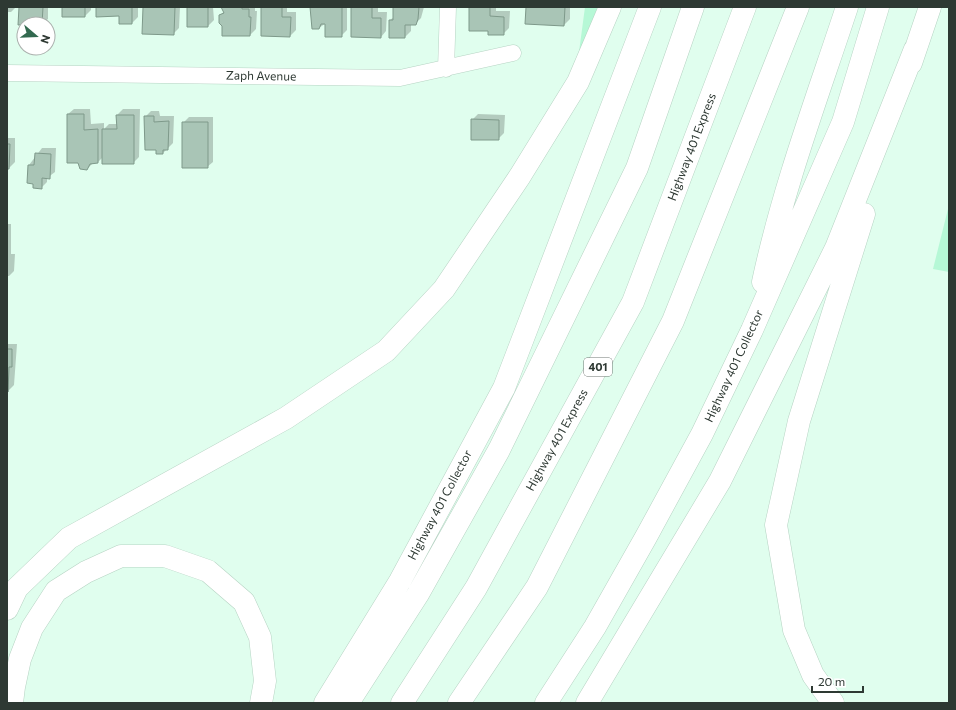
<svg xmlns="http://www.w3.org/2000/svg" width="956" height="710" font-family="Commissioner,sans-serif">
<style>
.green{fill:#b6f8d6}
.shadow{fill:#0003}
.building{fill:#a9c5b6;stroke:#7e998a}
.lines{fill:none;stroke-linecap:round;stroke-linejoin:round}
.street-casing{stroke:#b6d3c3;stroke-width:17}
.highway-casing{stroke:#b6d3c3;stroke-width:23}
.street{stroke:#fff;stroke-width:16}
.highway{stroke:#fff;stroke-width:22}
.labels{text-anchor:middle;stroke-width:3;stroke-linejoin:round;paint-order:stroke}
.shield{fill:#fff;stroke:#6d7470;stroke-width:1}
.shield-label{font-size:11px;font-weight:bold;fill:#2e3933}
.street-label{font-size:12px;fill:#2e3933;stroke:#fff}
</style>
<rect width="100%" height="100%" fill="#e0feee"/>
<path class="green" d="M585 7H599L575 82Z
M949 205V272L933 269Z"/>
<path class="shadow" d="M7 7H16L11 12H7Z
M20 7H48V19L42 24H19Z
M63 7H91V10L85 16H63Z
M97 7H138V17L132 23H120V15Z
M144 7H180L179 28 173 34Z
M188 7H213L214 20 208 26Z
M222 7H255V11H257L256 29 250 35 223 25 220 15 225 11Z
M262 7H287V12H296V30L290 36Z
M311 7H347V30L341 36 326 23 319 28H312Z
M353 7H378V12H387L386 31 381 37Z
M394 7H424L421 18 415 24H411V31L405 37H390V20L394 17Z
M470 7H496V11H510L509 28 503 34 489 30Z
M527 7H570V19L564 25Z
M74 109H90L91 124 104 123V129L109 124H118L117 115 123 109H140L139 157 133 163 103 157 98 162 93 163 87 169 68 114Z
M151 111H159L160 116H174L173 143 163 153H157L145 117Z
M478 114 505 115 504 133 498 139 472 120Z
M189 117H213V162L207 167 183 123Z
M7 138H15V162L9 168H7Z
M42 148H56L55 172 47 178V182L41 188 29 165Z
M7 224H11V254H15L14 271 9 276H7Z
M7 344H17L14 385 8 391Z"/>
<path class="building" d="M19 7H43L42 24 18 25Z
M62 7H85V17H62Z
M96 7H132V24H119V16L96 17Z
M143 7H175L174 35 142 34Z
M187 7H208V27H187Z
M221 7H242V9H249V17H251L250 36H222V26L219 23V15L224 13Z
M261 7H282V17H291L290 37 261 36Z
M310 7H342V37H325V24H321L319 29H312Z
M351 7H372V18H381V38L351 37Z
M393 7H419L418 19 416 25H405V38H389V20H393Z
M469 7H490V16L504 17V35H488V31H469Z
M526 7H565L564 26 525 24Z
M67 114H84V130L98 129V163L90 164 87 170 80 169 78 163H67Z
M116 115H134V164H102V129H117Z
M144 116H154V122L169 121 168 150H163V154H156V150H145Z
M471 119 499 120V140H471Z
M182 122H208V168H182Z
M7 144H10L9 169H7Z
M35 153 51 154 50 179 42 178V189L33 188V184L27 183 28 165H34Z
M7 349H12V367H9L8 392Z"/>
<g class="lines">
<g class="street-casing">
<path id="street" d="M446 69 448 7
M7 73 400 78 513 53"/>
</g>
<g class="highway-casing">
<path id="highway" d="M911 63 930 7
M763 282C783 188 817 98 847 7
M7 609 17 588 69 538 286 418 386 351 444 289 520 176 578 82 610 7
M12 703 14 687 20 659 32 628 56 591 86 572 121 556H165L208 571 244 602 260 637 265 681 261 703
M325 703 400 581 504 388 650 7
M348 703 418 594 499 450 637 168 693 7
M402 703 476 588 633 302 745 7
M459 703 537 587 673 321 798 7
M546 703 595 627 646 537 702 434 752 330 843 122 878 7
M587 703 720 481 836 248 915 49
M833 703 813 675 794 630 776 525 799 421 864 214"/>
</g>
<use href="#street" class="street"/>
<use href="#highway" class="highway"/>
</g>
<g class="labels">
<rect class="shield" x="584" y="358" width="28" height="18" rx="3"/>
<g class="shield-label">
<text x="598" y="371">401</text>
</g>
<g class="street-label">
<text transform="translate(261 76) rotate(1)" y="4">Zaph Avenue</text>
<text transform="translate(692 147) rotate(-69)" y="4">Highway 401 Express</text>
<text transform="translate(734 366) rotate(-65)" y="4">Highway 401 Collector</text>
<text transform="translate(557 440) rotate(-61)" y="4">Highway 401 Express</text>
<text transform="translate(440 505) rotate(-62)" y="4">Highway 401 Collector</text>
</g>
</g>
<rect width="956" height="710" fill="none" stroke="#2e3933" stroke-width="16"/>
<g transform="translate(36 36) rotate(109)"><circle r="19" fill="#ffffff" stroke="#abb0ad"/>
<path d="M0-3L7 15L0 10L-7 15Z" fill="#32694f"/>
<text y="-6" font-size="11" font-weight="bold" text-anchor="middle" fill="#2e3933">N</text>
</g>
<path d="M812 686v6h51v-6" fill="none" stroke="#2e3933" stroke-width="2"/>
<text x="818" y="686" font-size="12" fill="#2e3933" stroke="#ffffff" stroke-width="3" paint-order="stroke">20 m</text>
</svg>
